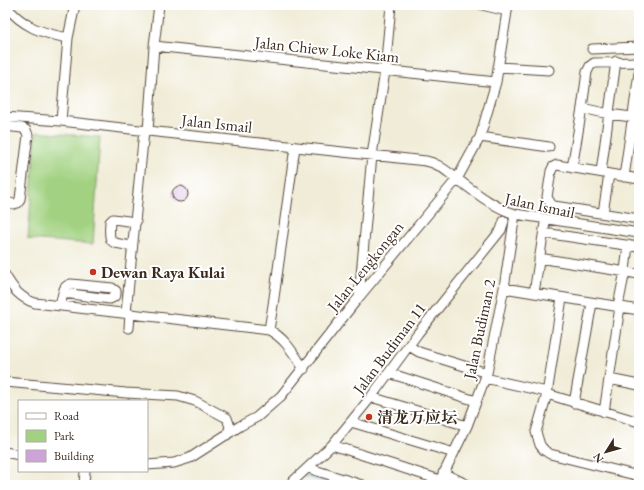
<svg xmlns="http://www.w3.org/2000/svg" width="644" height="490" font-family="'EB Garamond','Noto Serif SC',serif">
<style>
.green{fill:#a2d281;stroke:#6e7e50}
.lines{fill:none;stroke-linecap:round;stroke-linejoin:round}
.stream{stroke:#5ab6d8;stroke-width:2}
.building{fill:#cea3da}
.minor-casing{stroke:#56473a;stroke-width:11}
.minor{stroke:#fff;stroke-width:9}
.poi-dot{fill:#c8321e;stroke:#fff;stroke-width:1.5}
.labels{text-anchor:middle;stroke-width:4;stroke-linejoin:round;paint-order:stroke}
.street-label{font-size:16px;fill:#3b2a1e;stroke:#fff}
.poi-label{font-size:16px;font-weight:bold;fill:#3b2a1e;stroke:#fff;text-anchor:start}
</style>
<rect width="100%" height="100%" fill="#fff"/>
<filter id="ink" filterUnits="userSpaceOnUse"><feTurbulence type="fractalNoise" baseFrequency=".025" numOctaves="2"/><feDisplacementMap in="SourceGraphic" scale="8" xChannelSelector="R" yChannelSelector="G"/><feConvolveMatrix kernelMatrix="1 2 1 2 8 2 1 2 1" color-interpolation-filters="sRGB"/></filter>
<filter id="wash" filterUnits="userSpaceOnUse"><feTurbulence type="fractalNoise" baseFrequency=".012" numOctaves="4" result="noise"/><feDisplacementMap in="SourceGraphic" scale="16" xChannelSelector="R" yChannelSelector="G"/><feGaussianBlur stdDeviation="0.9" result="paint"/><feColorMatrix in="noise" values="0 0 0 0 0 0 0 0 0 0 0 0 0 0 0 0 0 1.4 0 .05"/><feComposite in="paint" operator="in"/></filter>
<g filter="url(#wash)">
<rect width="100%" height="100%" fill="#f0ecd7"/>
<path class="green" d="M36 132 100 137 93 244 28 239Z"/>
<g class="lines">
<path class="stream" d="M304 476 338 485"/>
</g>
<g id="blocks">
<path class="building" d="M172 194a8 8 0 1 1 16 0a8 8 0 1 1-16 0Z"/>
</g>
</g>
<g filter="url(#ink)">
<use href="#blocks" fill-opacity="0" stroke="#56473a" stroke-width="1"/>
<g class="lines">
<g class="minor-casing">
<path id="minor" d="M5 5C23 27 41 33 68 38
M482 5 507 11
M154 46 496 82
M592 49 639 47
M498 67 549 70
M582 108 609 114 639 118
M5 117 61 121 148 131 426 161C438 163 446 171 456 178 475 192 493 207 515 214L639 233
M61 121 68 38 75 5
M5 126 22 128 26 130 28 135 20 199 18 203 14 204 5 202
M148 131 154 46 159 5
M480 137 549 147
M572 168 582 108 587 72 590 66 594 63 639 62
M601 172 616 61
M624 177 639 73
M639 179 557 165 553 167 551 171 547 197 551 204 554 206 639 219
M603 213 609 174
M544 233 639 247
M132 246C111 242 108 246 110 222L113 219 136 222
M539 258 639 274
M5 275C13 289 20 298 35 303L269 330C285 338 294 354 304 369
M504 288 639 310
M534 293 545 223
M359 297 372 155 385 71 391 5
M562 298 547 394 536 432 540 445 544 450 550 454 639 476
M60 306 63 293C64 287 66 285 71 284L112 288 116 291V294L114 297 110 299 63 293
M618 306 625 271 628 245
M126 313 144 131
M129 328 130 314
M269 330 273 305 295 147
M409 346 419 352 487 373
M389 373 476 401
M485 378 547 392
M609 379 639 385
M5 382 126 393 178 396 195 401 227 418 230 427 227 435
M547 394 639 422
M371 397 467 426
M574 403 592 303
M604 412 620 307
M351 422 454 453
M332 445 440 480
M5 452 19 455
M147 465 174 463 190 458 240 426 257 417 281 396 359 297 457 179 480 137 496 82 508 5
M308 468 362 485
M443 473 468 485
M84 485 85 471
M289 485 332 445 371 397 418 333 501 230 504 221
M438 485 467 426 487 373 504 288 515 214"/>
</g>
<use href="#minor" class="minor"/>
</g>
</g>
<g class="poi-dot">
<circle cx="93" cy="272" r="4"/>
<circle cx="369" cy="417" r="4"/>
</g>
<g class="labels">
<g class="street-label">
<text transform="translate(327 49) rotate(6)" y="6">Jalan Chiew Loke Kiam</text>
<text transform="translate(217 123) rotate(6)" y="6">Jalan Ismail</text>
<text transform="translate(540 205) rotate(12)" y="6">Jalan Ismail</text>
<text transform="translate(365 266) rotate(-51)" y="6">Jalan Lengkongan</text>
<text transform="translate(479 329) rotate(-78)" y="6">Jalan Budiman 2</text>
<text transform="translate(389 348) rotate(-53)" y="6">Jalan Budiman 11</text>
</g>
<g class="poi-label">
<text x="101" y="278">Dewan Raya Kulai</text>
<text x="377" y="423">清龙万应坛</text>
</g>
</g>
<rect width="644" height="490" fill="none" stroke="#fff" stroke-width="20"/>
<rect x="18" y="400" width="130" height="72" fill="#ffffff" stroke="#b1aaa5"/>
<rect x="26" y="413" width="20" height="6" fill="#ffffff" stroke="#b1aaa5"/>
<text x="54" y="420" font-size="12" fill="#3b2a1e">Road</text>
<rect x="26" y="430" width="20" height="12" fill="#a2d281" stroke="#b1aaa5"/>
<text x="54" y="440" font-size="12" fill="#3b2a1e">Park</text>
<rect x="26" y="450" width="20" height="12" fill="#cea3da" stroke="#b1aaa5"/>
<text x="54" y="460" font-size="12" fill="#3b2a1e">Building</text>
<g transform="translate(606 452) rotate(233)" stroke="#ffffff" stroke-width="3" paint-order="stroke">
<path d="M0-3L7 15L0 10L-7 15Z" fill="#3b2a1e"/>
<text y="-6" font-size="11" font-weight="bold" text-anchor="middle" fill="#3b2a1e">N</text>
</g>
</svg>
